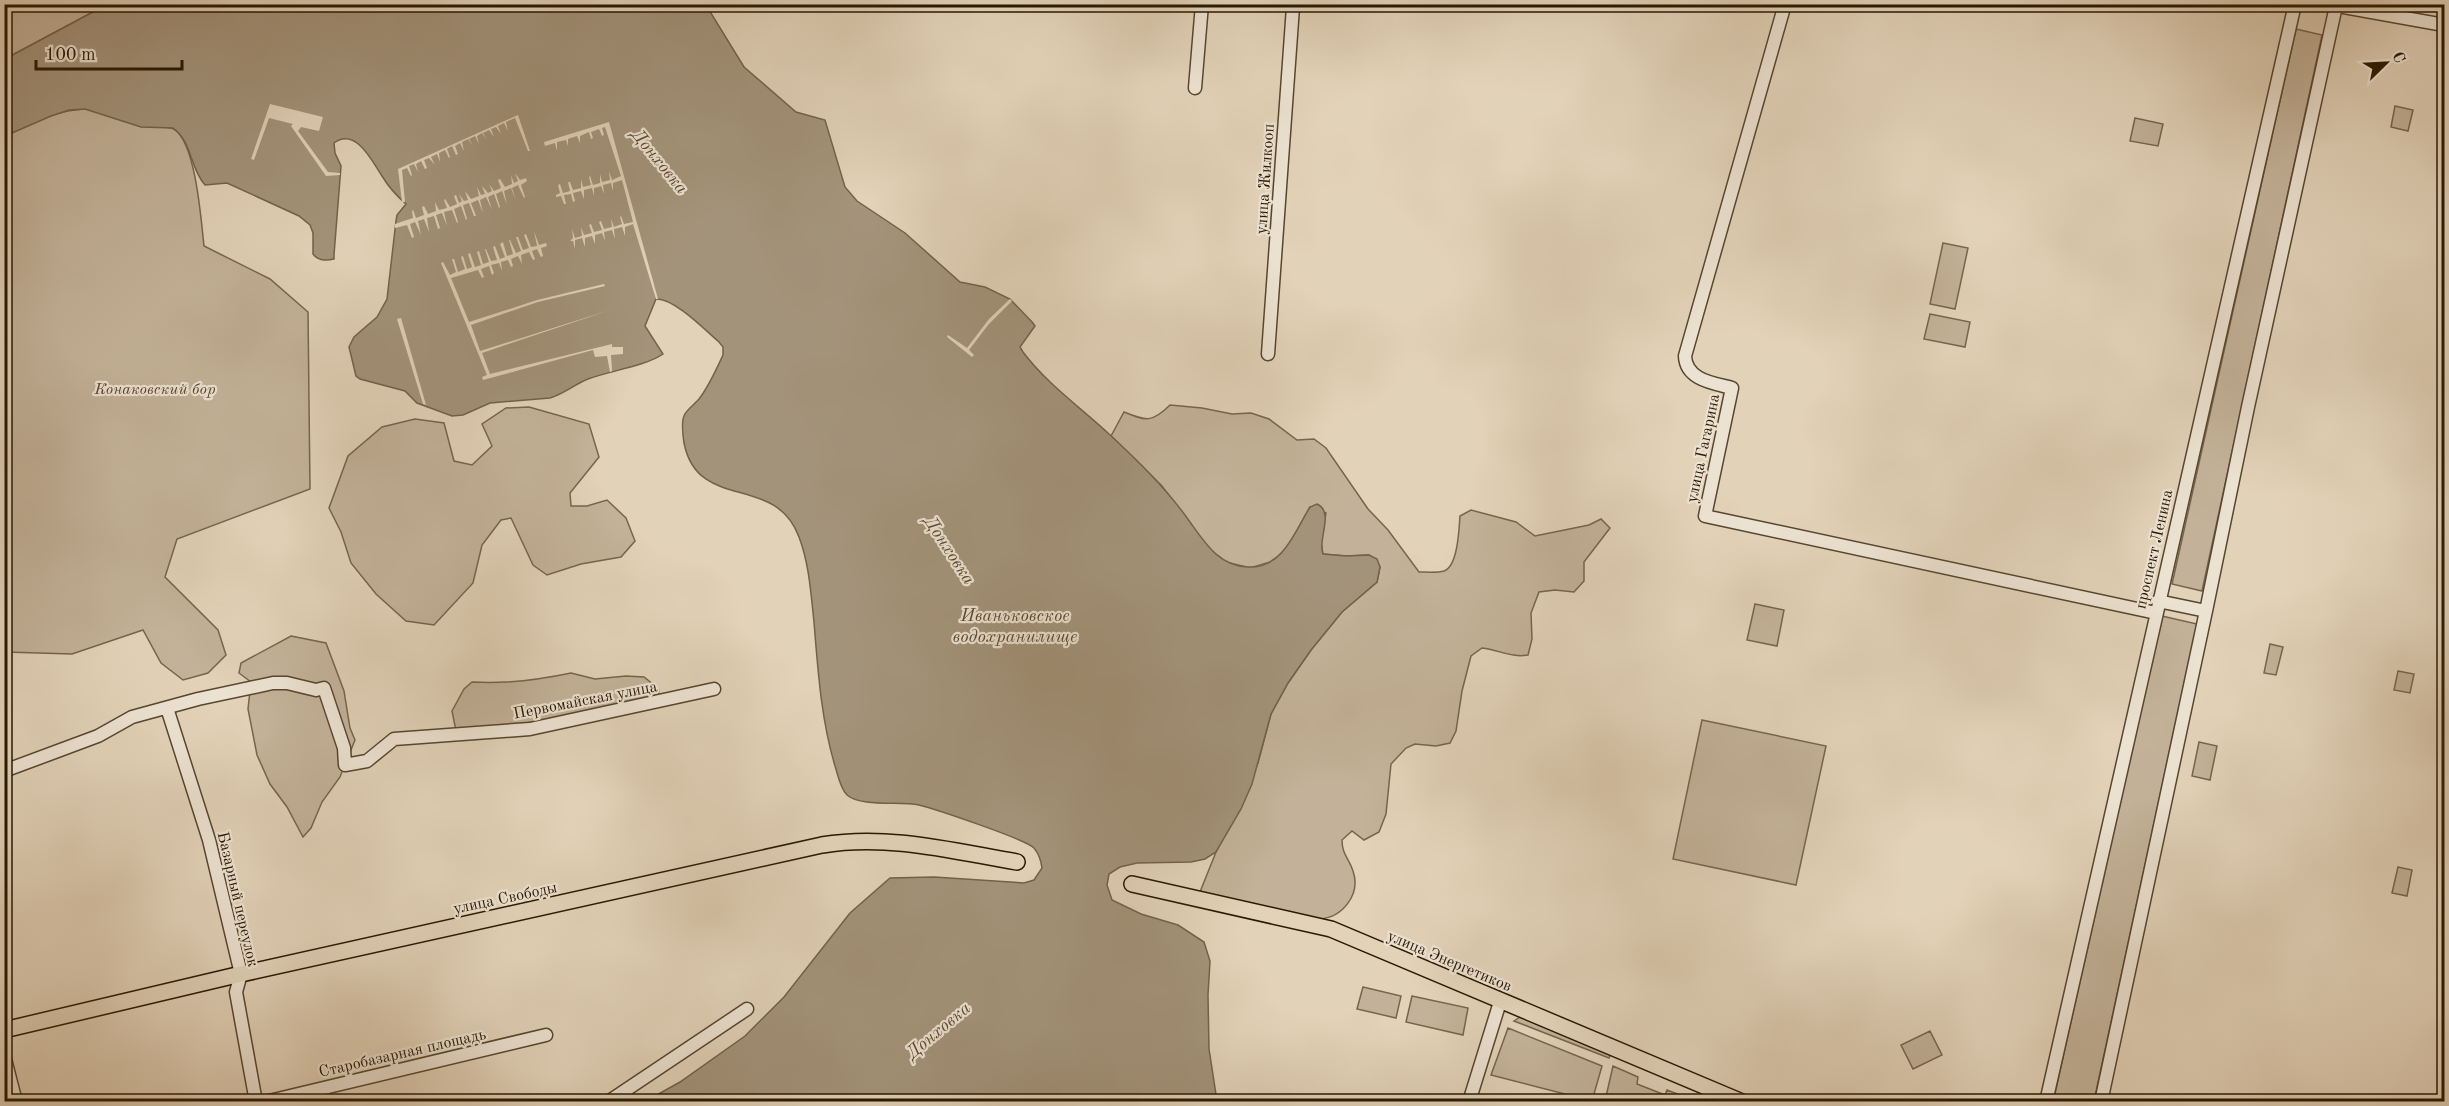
<svg xmlns="http://www.w3.org/2000/svg" width="2449" height="1106" font-family="'Old Standard TT',serif">
<style>
.green{fill:#c3b299;stroke:#76654e;stroke-width:1.5}
.water{fill:#a3937a;stroke:#72624a;stroke-width:1.5}
.pier{fill:#e2d2b8}
.lines{fill:none;stroke-linecap:round;stroke-linejoin:round}
.minor-casing{stroke:#574630;stroke-width:15}
.major-casing{stroke:#291802;stroke-width:18}
.minor{stroke:#ece2d1;stroke-width:12}
.major{stroke:#e2d2b8;stroke-width:15}
.labels{text-anchor:middle;stroke-width:4.5;stroke-linejoin:round;paint-order:stroke}
.street-label{font-size:16px;fill:#291802;stroke:#ece2d1}
.park-label{font-size:16px;font-style:italic;fill:#57462f;stroke:#ece2d1}
.water-label{font-size:18px;font-style:italic;fill:#5a4932;stroke:#ece2d1}
</style>
<rect width="100%" height="100%" fill="#e2d2b8"/>
<filter id="stains"><feTurbulence type="fractalNoise" baseFrequency=".00333" numOctaves="4"/><feColorMatrix values="0 0 0 0 .2 0 0 0 0 .09 0 0 0 0 .02 0 0 0 .5 -.17"/></filter>
<radialGradient id="worn" r=".72"><stop offset=".6" stop-color="#630" stop-opacity="0"/><stop offset="1" stop-color="#630" stop-opacity=".3"/></radialGradient>
<path class="green" d="M5 5H106L5 59Z
M2296 29 2322 35 2202 591 2172 584Z
M2395 106 2413 110 2408 131 2391 127Z
M85 109C108 113 130 123 153 127 161 128 168 125 175 130 196 145 201 220 204 246L270 279 308 312 310 489 177 539 165 577 218 630 226 655 208 673 183 680 161 663 143 630 72 654 5 652V136C29 123 57 110 85 109Z
M2135 118 2163 124 2158 146 2130 141Z
M1943 243 1968 248 1955 309 1930 304Z
M1930 314 1970 322 1965 347 1924 339Z
M1170 405 1202 408 1232 414 1251 413 1269 419 1297 440 1314 439 1326 448 1368 509 1388 530 1419 572C1426 572 1437 573 1444 571 1458 566 1459 529 1460 516L1471 510 1516 522 1535 536 1589 525 1601 519 1610 528 1584 562V581L1574 592 1555 590 1539 592 1531 613 1532 639 1528 655C1512 658 1499 650 1482 648L1471 656 1462 691 1456 731 1450 743 1436 746 1415 744 1406 748 1391 764 1386 814 1379 832 1364 840 1352 831 1342 840C1342 855 1349 858 1353 871 1361 894 1343 917 1320 919L1200 892 1216 852 1258 763 1271 714 1288 683 1311 650 1342 612 1377 582 1380 567 1369 555 1346 556 1323 554 1321 542 1326 513 1310 507 1285 552 1270 562 1250 568 1226 562 1206 547 1162 486 1111 436 1124 412C1146 421 1152 423 1170 405Z
M529 407 589 424 599 457 570 493 571 506H587L607 500 626 518 635 541 621 557 581 564 547 575 533 565 511 518 501 520 482 545 473 583 434 625 406 621 376 594 351 563 341 532 329 508 348 456 382 427 415 419 444 423 454 461 472 465 492 446 482 424 506 408Z
M1755 604 1784 610 1777 646 1747 640Z
M2162 616 2197 624 2094 1101 2053 1102Z
M291 636 326 643 344 691 350 728 355 740 340 777 322 802 311 828 303 837 287 807 270 784 257 755 248 709 251 682 239 673 241 663Z
M2270 644 2283 647 2276 675 2264 673Z
M2398 671 2414 674 2410 693 2394 690Z
M571 673 595 679 626 676 644 677 659 689 658 697 536 722 456 731 452 711 464 689 472 682C506 684 538 680 571 673Z
M1702 720 1826 746 1796 885 1673 859Z
M2199 742 2217 746 2210 780 2192 776Z
M2398 867 2412 870 2407 896 2392 893Z
M1363 987 1401 996 1396 1018 1357 1009Z
M1412 996 1468 1008 1463 1035 1406 1022Z
M1520 1017 1611 1053 1609 1058 1514 1021Z
M1508 1028 1602 1066 1592 1101 1491 1075Z
M1930 1031 1942 1055 1913 1069 1901 1045Z
M1613 1066 1638 1077 1637 1084 1665 1095 1667 1090 1685 1097 1683 1101H1605Z"/>
<path class="water" d="M106 5H706L744 67 796 112 825 120 845 187 857 201 905 233 960 282 985 287 1010 299 1033 323 1035 326 1020 347 1023 352C1047 384 1080 407 1109 434 1138 461 1167 489 1190 522 1205 543 1219 566 1248 567 1283 569 1295 531 1310 507L1317 504C1335 512 1317 540 1323 554L1346 556 1369 555 1377 559 1380 567 1377 582 1342 612 1311 650 1288 683 1271 714 1252 784 1241 809 1216 852 1205 859 1191 862 1137 863 1120 867 1109 874 1107 885 1112 900 1141 914 1178 925 1204 942 1210 961 1208 995 1209 1049 1217 1101H646L680 1082 745 1036 784 997 850 913 890 878 934 877 1024 883 1034 880 1042 868C1041 860 1039 854 1034 848 1025 839 935 809 919 805 900 801 861 807 847 795 840 788 838 775 835 766 821 719 818 671 814 622 811 594 809 563 799 537 775 472 698 513 684 443 683 436 681 423 684 416 686 410 695 404 699 399 709 386 716 370 723 355V347L719 342C705 330 674 298 656 299L645 326 663 354C646 366 609 371 588 379 575 384 564 394 550 398L490 403 463 415 452 416 417 403 405 391 360 379 356 376 349 347 354 337 377 317 387 299 396 221 397 215 406 204C398 197 388 186 382 176 372 161 356 127 334 143L335 153 341 166 334 255V259C326 261 318 261 313 254V233L310 225 299 216 227 183 205 185C190 169 192 141 173 128L141 127 85 109 69 110 51 116 5 136V59Z"/>
<path class="pier" d="M270 104 323 117 319 131 301 127 298 131 328 172 340 173V175L326 176 291 126 293 124 269 118 254 160 251 159Z
M518 115 530 151H528L515 118 506 122 508 131 504 123 498 126 501 134 496 127 491 129 494 137 489 130 483 133 487 140 482 133 477 136 479 144 475 136 469 139 473 146 468 139 462 142 464 151 460 143 455 146 458 154 456 155 452 146 447 149 450 157 449 158 445 150 439 153 440 162 437 154 431 157 435 165 429 158 424 160 427 168 425 169 421 161 416 164 418 172 414 164 409 166 412 175 411 176 407 168 402 170 405 202H402L398 169Z
M609 122 658 299H656L633 224 625 227V236L622 227 614 229 615 239 612 230 604 232 605 241 602 233 595 235V244L592 236 585 238V247L582 238 575 240V249L573 241H570L573 238 572 229 575 238 582 236 581 227 584 235 592 233 589 225 591 224 594 232 602 230 599 222 601 221 604 229 612 227 611 219 614 227 622 224 620 217 621 216 624 224 633 222 622 180 613 183V191L611 183 603 185 604 194 601 186 594 188V196L592 188 584 190V199L581 191 573 193 575 201 573 202 571 194 564 195 566 204H564L561 196 556 197V195L560 193 558 185 560 184 563 193 570 191 568 182H570L573 190 581 188V179L583 187 591 185 589 177 590 176 593 185 600 183V174L602 182 610 180 609 171 612 180 621 176 605 127 602 128 604 135 602 136 599 129 591 132 593 138 591 139 589 132 580 136V143L577 136 568 139V146L566 140 557 142V151L555 143 545 146 544 142Z
M515 173 520 180 526 178 527 181 521 185 525 197 524 198 518 185 512 188 516 201 511 188 504 191 507 205 502 191 496 194 500 207 499 208 494 194 488 197 492 210 486 197 480 200 483 213 478 200 471 203 476 216H474L469 203 463 205 467 219 466 220 461 206 454 209 458 222 457 223 452 210 444 212 447 226 442 213 436 215 440 228 438 229 434 216 427 218 429 232 424 219 418 221 421 235 415 222 410 224 414 237 412 238 407 225 395 228V224L413 218 412 211 413 210 416 218 424 215 422 207 424 206 428 214 436 211 435 202 439 210 447 208 444 200 445 199 450 207 457 204 454 196 456 195 459 203 462 201 459 194 464 201 468 200 465 191 471 199 479 196 477 187 481 195 485 194 482 186 488 193 492 191 489 184 494 191 501 188 498 180 500 179 505 187 512 184 511 175 514 183 518 181Z
M534 231 539 245 546 243 547 246 541 248 543 256 541 257 537 249 532 251 535 259 533 260 529 252 521 255 522 264 518 256 511 259 513 266 511 267 508 260 501 262 502 271 499 263 491 265 494 273 492 275 489 266 481 269 484 277 482 278 478 270 451 278 469 322 537 300 604 284 605 286 538 302 471 325 480 351 610 310 482 353 490 374 612 344V347H623V354L611 355 612 371 610 372 607 356 595 357 593 350 483 380 482 377 487 375 441 263 443 262 450 275 456 272 452 259H454L458 272 465 269 461 257 463 256 467 269 472 267 468 254 470 253 475 267 481 265 477 252 479 251 483 264 489 262 485 249H486L491 261 497 260 493 247 495 246 500 259 505 257 500 244 503 242 507 256 513 254 509 240H510L516 253 521 251 516 237H518L523 250 529 248 524 235 526 234 531 247 537 246Z
M1010 299 1012 301 988 325 969 350 974 355 972 357 947 337 948 335 967 348 989 319Z
M401 318 426 405 423 404 397 319Z"/>
<g class="lines">
<g class="minor-casing">
<path id="minor" d="M1785 4 1685 356C1686 380 1713 383 1732 388L1705 516 2156 613
M2327 4 2444 25
M1195 88 1202 4
M1268 354 1293 7
M2158 601 2206 611
M167 708 209 840 241 974 236 992 256 1102
M4 771 98 736 132 717 198 699 273 683H287L316 690 324 688 344 748 345 765 367 761 394 739 530 729 714 689
M4 1055 16 1102
M265 1102 546 1035
M608 1102 747 1009
M1469 1102 1500 1002
M2046 1102 2295 4
M2101 1102 2206 611 2248 407 2336 6"/>
</g>
<g class="major-casing">
<path id="major" d="M1132 884 1331 929 1742 1102
M4 1030 241 974 822 845C888 834 952 851 1017 862"/>
</g>
<use href="#minor" class="minor"/>
<use href="#major" class="major"/>
</g>
<g class="labels">
<g class="street-label">
<text transform="translate(1264 179) rotate(-86)" y="6">улица Жилкооп</text>
<text transform="translate(1702 448) rotate(-78)" y="6">улица Гагарина</text>
<text transform="translate(2153 549) rotate(-77)" y="6">проспект Ленина</text>
<text transform="translate(585 699) rotate(-11)" y="6">Первомайская улица</text>
<text transform="translate(505 897) rotate(-12)" y="6">улица Свободы</text>
<text transform="translate(239 899) rotate(77)" y="6">Базарный переулок</text>
<text transform="translate(1450 960) rotate(23)" y="6">улица Энергетиков</text>
<text transform="translate(402 1052) rotate(-13)" y="6">Старобазарная площадь</text>
</g>
<g class="park-label">
<text x="155" y="394">Конаковский бор</text>
</g>
<g class="water-label">
<text transform="translate(660 161) rotate(51)" y="6">Донховка</text>
<text transform="translate(950 550) rotate(57)" y="6">Донховка</text>
<text x="1015" y="621">Иваньковское<tspan x="1015" dy="21">водохранилище</tspan></text>
<text transform="translate(938 1030) rotate(-40)" y="6">Донховка</text>
</g>
</g>
<rect width="2449" height="1106" fill="none" stroke="#e2d2b8" stroke-width="24"/>
<rect x="6" y="6" width="2437" height="1094" fill="none" stroke="#291802" stroke-width="3"/>
<rect x="12" y="12" width="2425" height="1082" fill="none" stroke="#291802" stroke-width="1.5"/>
<g transform="translate(2386 63) rotate(66)" stroke="#ece2d1" stroke-width="4.5" paint-order="stroke">
<path d="M0-4.5L10 22L0 15L-10 22Z" fill="#291802"/>
<text y="-9" font-size="16" font-weight="bold" text-anchor="middle" fill="#291802">С</text>
</g>
<path d="M36 60v9h146v-9" fill="none" stroke="#291802" stroke-width="3"/>
<text x="45" y="60" font-size="18" fill="#291802" stroke="#ece2d1" stroke-width="4.5" paint-order="stroke">100 m</text>
<rect width="100%" height="100%" filter="url(#stains)"/>
<rect width="100%" height="100%" fill="url(#worn)"/>
</svg>
